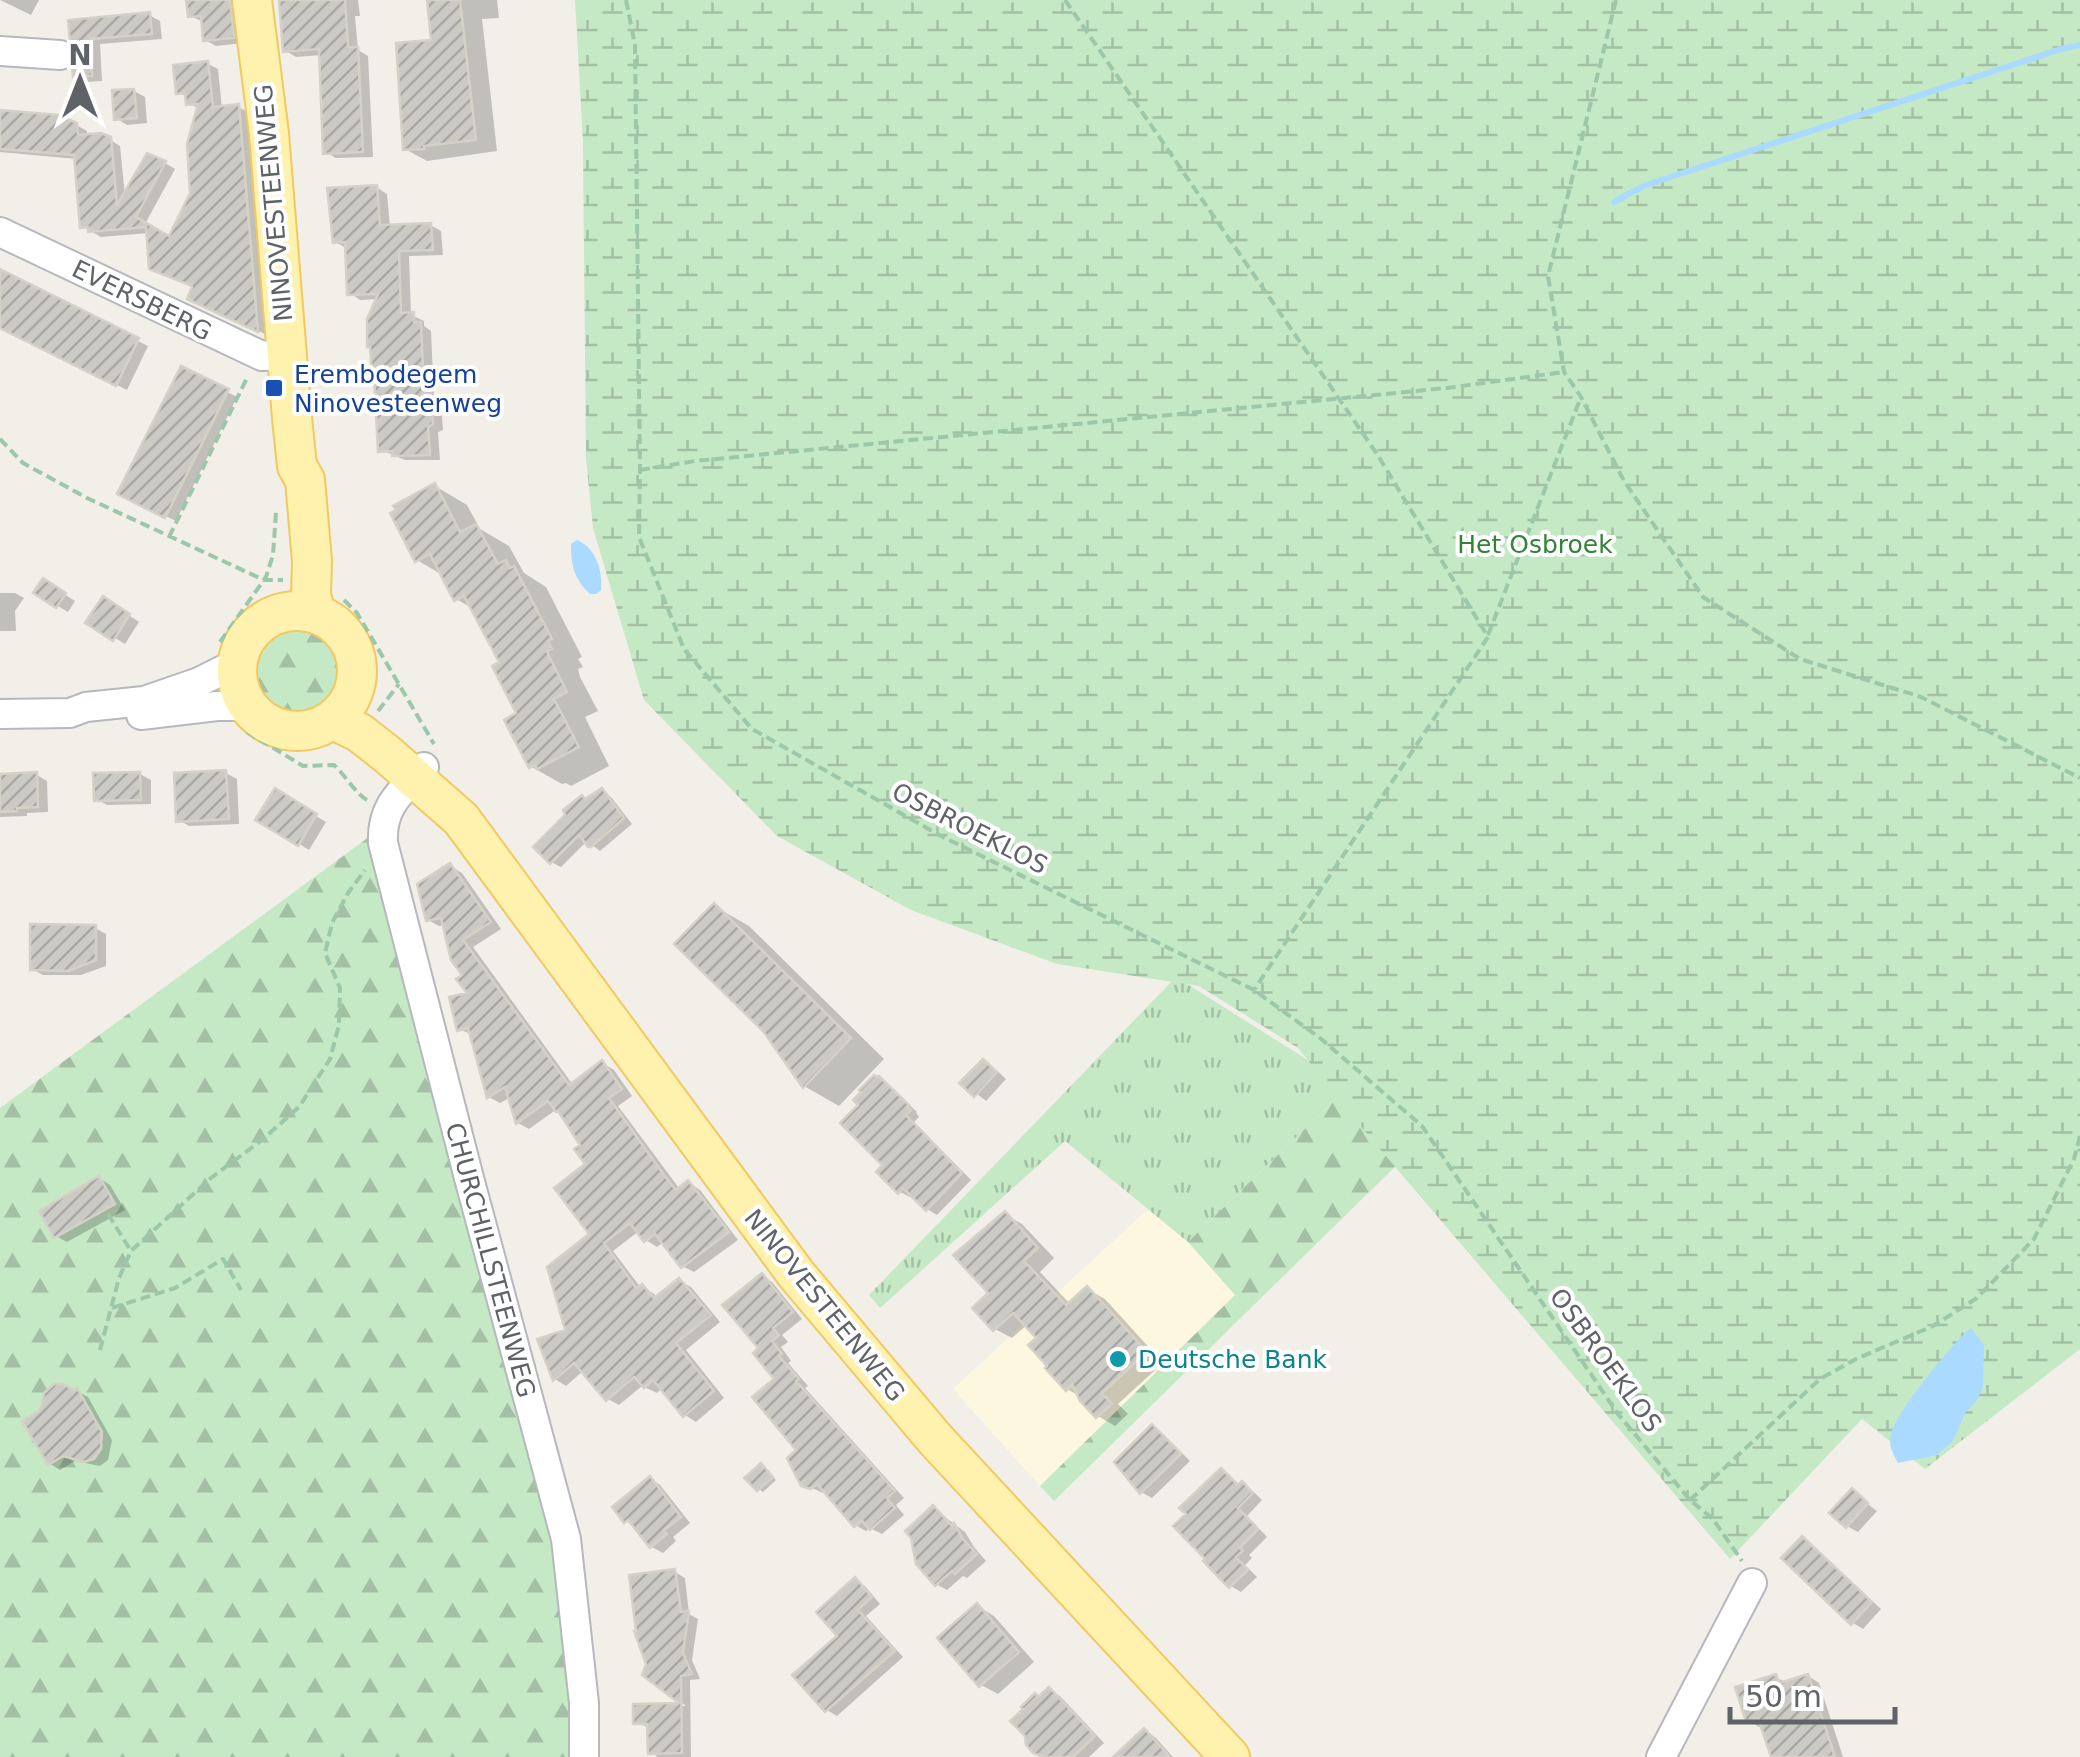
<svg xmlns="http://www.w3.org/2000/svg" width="2080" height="1757" font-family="'DejaVu Sans',sans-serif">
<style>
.commercial{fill:#fef7e0}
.grass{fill:url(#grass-tufts)}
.forest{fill:url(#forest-firs)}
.wetland{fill:url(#wetland-marsh)}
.water{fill:#aadaff}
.shadow{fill:#0003}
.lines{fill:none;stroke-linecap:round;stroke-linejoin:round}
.stream{stroke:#aadaff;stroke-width:6}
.building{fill:url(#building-hatch);stroke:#d6d1c6;stroke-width:2.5}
.minor-casing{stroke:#b5b8bc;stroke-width:32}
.major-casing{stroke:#f2c960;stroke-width:42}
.path{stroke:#9cc7a9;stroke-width:4;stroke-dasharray:10 5;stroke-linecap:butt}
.minor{stroke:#fff;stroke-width:28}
.major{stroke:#fff2af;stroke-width:38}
.transit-dot{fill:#1a4fb4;stroke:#fff;stroke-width:4}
.culture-dot{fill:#0f9aa8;stroke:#fff;stroke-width:4}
.labels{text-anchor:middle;stroke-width:8;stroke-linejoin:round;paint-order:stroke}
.street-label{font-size:25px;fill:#5f6368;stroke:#fff}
.transit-label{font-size:25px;fill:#164399;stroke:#fff;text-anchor:start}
.park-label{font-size:25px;fill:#348238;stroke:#fff}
.culture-label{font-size:25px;fill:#0d838f;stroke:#fff;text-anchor:start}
</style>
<defs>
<pattern id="grass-tufts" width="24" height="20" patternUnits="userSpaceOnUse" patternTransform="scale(2.5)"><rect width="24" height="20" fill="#c5e8c5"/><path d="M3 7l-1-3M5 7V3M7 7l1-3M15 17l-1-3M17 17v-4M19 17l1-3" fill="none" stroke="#a3c0a4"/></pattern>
<pattern id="forest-firs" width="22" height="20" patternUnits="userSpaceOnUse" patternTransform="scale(2.5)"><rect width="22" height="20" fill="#c5e8c5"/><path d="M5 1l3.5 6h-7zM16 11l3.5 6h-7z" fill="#a3c0a4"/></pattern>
<pattern id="wetland-marsh" width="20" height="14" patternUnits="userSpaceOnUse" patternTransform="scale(2.5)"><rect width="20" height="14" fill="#c5e8c5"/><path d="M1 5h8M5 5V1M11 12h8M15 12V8" fill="none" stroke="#a3c0a4"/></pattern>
<pattern id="building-hatch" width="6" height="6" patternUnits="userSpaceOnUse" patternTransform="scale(2.5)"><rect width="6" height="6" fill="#cccac5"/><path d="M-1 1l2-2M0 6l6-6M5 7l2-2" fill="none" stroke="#a9a8a4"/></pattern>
</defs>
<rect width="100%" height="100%" fill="#f1efe8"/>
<path class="commercial" d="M1148 1209 1188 1242 1236 1294 1040 1486 953 1389Z"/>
<path class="grass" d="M1176 977 1349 1086 1188 1242 1065 1141 880 1308 869 1295Z"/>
<path class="forest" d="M251 670a47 47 0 1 1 94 0a47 47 0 1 1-94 0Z
M373 834 556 1540 563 1586 574 1757H0V1108Z
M1349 1086 1411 1151 1054 1501 1040 1486 1235 1295 1188 1242Z"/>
<path class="wetland" d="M575 0H2080V1349L1925 1469 1862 1419 1730 1559 1367 1134 1298 1048 1199 986 1057 964 911 910 777 836 644 700 593 528 586 459 583 142Z"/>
<path class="water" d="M577 540C596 548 603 571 601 590L596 594H590C574 579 571 565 571 544Z
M1971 1328 1984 1345 1983 1387 1977 1400 1965 1413 1953 1441 1937 1455 1898 1463C1893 1453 1888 1446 1891 1434 1895 1414 1954 1341 1971 1328Z"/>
<path class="shadow" d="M0 0H39L31 15Z
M189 0H239L243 43 216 46 205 40 204 22 190 16Z
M281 0H358L360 16H355L358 50 368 56 373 157 336 158 326 152 322 55 296 57 286 51Z
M429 0H497L499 18 482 19 497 151 427 161 405 149 433 42Z
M149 15 160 21 162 39 100 44 102 81 86 82 75 76 80 55 72 39Z
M208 64 218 69 222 109 239 107 249 113 267 335 200 304 195 286 149 233 101 237 82 226 77 159 0 152V113L76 125 87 131V137L109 139 120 146 125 196 165 163 175 169 145 224 170 239 193 194 199 109 189 103 187 97 178 92Z
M134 91 145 97 147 123 127 125 116 118Z
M376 187 387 194 390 227 430 225 441 231 443 255 409 256 411 315 424 321V326L431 331 434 399 441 403 443 430 438 432 440 460H405L381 450 379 299 360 300 350 293 346 248 335 242Z
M0 272 148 346 127 390 0 327Z
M227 392 237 397 176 521 130 499Z
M435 486 467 505 480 529 509 546 524 573 546 587 582 657 578 659 583 667 578 669 580 677 598 711 585 717 609 766 571 786 566 783 562 784 530 766 520 714 502 663 474 609 456 599 444 576 417 560Z
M44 581 75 601 68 612 36 593Z
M0 593H15L24 598 15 611 16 631H0Z
M114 605 139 622 125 644 89 622Z
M226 773 237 779 239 824 189 826 179 820Z
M140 774 151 780V804L107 805 96 799Z
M37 775 47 781 48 812 27 813V816L0 817V776Z
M602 791 611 797 632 824 600 851 587 841 561 867 551 862 587 801Z
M276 792 326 822 309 850 259 819Z
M450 866 462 873 501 929 473 947 573 1085 602 1063 614 1070 632 1096 618 1106 676 1184 680 1190 689 1183 700 1190 738 1240 694 1272 682 1266 664 1242 657 1247 646 1240 639 1231 613 1251 641 1288 653 1293 657 1298 679 1281 691 1287 720 1322 686 1350 724 1398 696 1422 685 1415 662 1388 657 1393 642 1386 619 1405 608 1399 584 1370 566 1386 555 1379 592 1235 588 1165 584 1146 557 1109 529 1129 518 1123 511 1097 500 1103 489 1097 473 1035 459 1029 472 995 466 975 445 925 439 926 428 920Z
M714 906 749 926 884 1059 839 1106 804 1086Z
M95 928 106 934V966L81 975H43L32 969Z
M984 1062 994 1068 1006 1079 986 1101 963 1083Z
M879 1079 889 1085 917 1112 916 1113 919 1117 914 1122 971 1180 937 1215 927 1209 912 1194 910 1197 900 1192 886 1165 861 1105Z
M99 1178 110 1185 125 1210 67 1242 56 1236Z
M1005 1214 1022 1224 1054 1258 1040 1272 1071 1305 1087 1289 1105 1299 1163 1363 1118 1404 1128 1414 1115 1426 1098 1416 1081 1397 1067 1389 1039 1338 1027 1325 1012 1338 995 1329 992 1293Z
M762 1276 772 1282 802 1319 782 1335 788 1342 781 1347 791 1361 788 1363 808 1386 805 1388 904 1498 896 1505 904 1515 882 1534 870 1528 866 1531 855 1525 826 1491 823 1493 803 1484 799 1450 777 1379 762 1349Z
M77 1391 88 1397 112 1440 108 1460 100 1466 75 1461 60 1470 49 1463 43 1410Z
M1153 1427 1163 1434 1190 1461 1152 1498 1141 1492Z
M765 1469 776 1480 763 1492 759 1489Z
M1222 1471 1241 1486 1253 1491 1262 1500 1247 1516 1267 1537 1249 1555 1252 1558 1245 1565 1257 1577 1241 1592 1231 1586Z
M650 1479 660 1485 690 1523 673 1537 676 1541 663 1553 652 1547 636 1527 626 1521Z
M1852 1492 1877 1511 1858 1532 1847 1526Z
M934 1509 965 1532 974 1547 986 1561 967 1578 963 1576 947 1590 936 1584Z
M1802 1540 1813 1546 1881 1609 1863 1629 1853 1623Z
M675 1572 685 1578 689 1614 698 1619 692 1660 700 1679 690 1680 691 1757H658L650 1752 649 1728 636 1722V1707L686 1706 645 1674Z
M855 1580 865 1586 880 1604 866 1616 903 1657 837 1716 827 1710 840 1636Z
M977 1606 994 1616 1034 1662 998 1694 981 1685Z
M1808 1676 1819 1683 1843 1757H1773L1763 1725 1759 1727 1748 1720 1775 1677 1787 1683Z
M1049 1690 1060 1696 1104 1743 1089 1757H1045L1027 1709Z
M1144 1731 1155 1737 1173 1757H1129Z"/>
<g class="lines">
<path class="stream" d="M1614 202 1643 186 2061 49 2080 45"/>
</g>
<path class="building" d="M186 0H230L234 38 203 41 201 16 188 17Z
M279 0H345L348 47H358L363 152 323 154 319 49 283 52Z
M427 0H460L476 140 424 146V149L403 150 396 43 431 40Z
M150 12 152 34 90 39 92 76 73 77 72 67 77 55 75 46 70 41 68 20Z
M208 61 213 107 239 104 258 332 187 299 192 287 190 285 149 269 146 227 88 232V227L80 228 74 155 0 149V110L59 115 77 123 78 135 101 133 111 137 117 205 147 153 166 161 136 217 169 236 190 193 187 144 198 104 186 105 185 93 176 94 173 65Z
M134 89 137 118 114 120 112 90Z
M377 185 380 225 431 223 433 250 399 251 401 313 414 312V322H421L424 394H431L433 424 428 427 430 455 392 456V451L378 452 374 376H372L370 347H367V319L378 294 347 295 345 242 333 243 327 188Z
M0 269 139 338 116 386 0 328Z
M181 366 229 389 165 518 117 494Z
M435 483 460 532 476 524 498 564 506 560 510 568 514 566 552 639 548 641 552 649 547 651 549 656 567 692 554 699 579 747 537 769 535 765 529 768 504 720 516 713 492 666 499 662 464 596 454 601 430 554 415 562 390 513 396 510 393 506Z
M43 578 66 593 56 608 33 593Z
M103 596 130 614 113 641 85 623Z
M226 770 229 819 176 822 174 773Z
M37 772 38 807 17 808V811L0 812V774Z
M140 772 141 800 94 801 93 773Z
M275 788 317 814 298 846 255 820Z
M602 788 624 818 591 847H588L579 835 550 864 533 847 565 815 563 810 582 795 585 799Z
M450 863 491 922 463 940 569 1085 602 1060 622 1089 609 1098 664 1175 676 1190 688 1180 729 1232 681 1268 655 1234 644 1242 630 1223 604 1243 636 1288 642 1284 654 1298 679 1278 711 1315 676 1343 714 1391 683 1417 653 1380 644 1388 634 1377 606 1401 574 1363 553 1381 537 1339 565 1330 547 1267 589 1234 554 1188 585 1164 574 1149 580 1145 558 1111 556 1112 548 1101 516 1124 505 1087 487 1098 468 1028 457 1031 449 997 467 993 456 979 462 975 451 960 441 918 426 921 417 884Z
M714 903 851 1038 803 1088 763 1031 674 944Z
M30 924 96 925V960L69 971 30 970Z
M983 1059 997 1072 974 1097 959 1083Z
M874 1075 877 1077 879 1076 909 1105 907 1107 911 1110 906 1115 962 1173 926 1211 903 1188 898 1194 876 1172 882 1165 840 1123 858 1105 853 1100 861 1092 859 1090Z
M99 1176 115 1204 54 1238 39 1211Z
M1005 1211 1038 1248 1024 1261 1066 1305 1087 1286 1147 1352 1102 1393 1112 1404 1096 1418 1080 1401 1072 1384 1066 1391 1045 1368 1047 1366 1028 1345 1036 1338 1013 1313 993 1331 972 1308 988 1293 953 1255Z
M762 1273 793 1312 773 1328 779 1335 772 1341 782 1354 779 1356 799 1379 796 1381 895 1491 887 1498 895 1508 870 1530 862 1521 854 1527 817 1484 811 1489 801 1486 787 1458 796 1450 752 1397 774 1379 753 1353 758 1348 722 1305Z
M54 1384H63L74 1390 77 1388 102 1432 101 1449 94 1459 84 1462 63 1456 48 1465 22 1421 37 1412 41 1408 44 1393Z
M1152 1424 1181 1454 1140 1494 1114 1462Z
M761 1463 773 1477 757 1491 744 1478Z
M1221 1468 1238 1485 1242 1481 1253 1493 1238 1508 1258 1529 1240 1548 1243 1551 1236 1557 1248 1570 1229 1588 1203 1561 1205 1559 1173 1526 1186 1514 1179 1508Z
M650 1476 681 1517 664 1530 667 1534 650 1548 628 1520 624 1523 612 1507Z
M1852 1488 1868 1503 1846 1528 1829 1513Z
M933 1505 952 1526 954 1523 963 1539 977 1554 955 1574 952 1571 935 1586 916 1564 911 1538 905 1531Z
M1802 1536 1872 1602 1851 1625 1781 1558Z
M675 1569 681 1612 689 1611 683 1653 692 1674 681 1676 682 1753 648 1754 647 1724H633V1704L679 1703 642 1675 646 1664 634 1631H636L629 1575Z
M855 1577 872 1597 858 1610 895 1651 825 1712 792 1675 837 1636 816 1612Z
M977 1603 1019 1652 979 1687 937 1638Z
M1776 1674 1779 1683 1808 1674 1835 1757H1771L1758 1718 1746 1722 1735 1687Z
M1049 1687 1095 1736 1073 1757H1044L1033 1753 1026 1745 1025 1736 1010 1721 1023 1709 1021 1707 1035 1693 1038 1697Z
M1144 1728 1170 1757H1113Z"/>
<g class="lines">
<g class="minor-casing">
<path id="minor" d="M0 51 60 55
M0 232 262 356 287 355
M0 714 70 713 86 707 144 701 199 682 237 663
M141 715 217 706H247
M424 767C401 792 381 806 383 843L469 1178 566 1539 584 1703V1757
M1661 1757 1752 1583"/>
</g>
<g class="major-casing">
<path id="major" d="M252 0 269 134 292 418 297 466 305 480 312 561 311 595 316 614
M237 671a60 60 0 1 1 120 0a60 60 0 1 1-120 0Z
M334 720 360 733 388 755 461 819 796 1274 935 1439 1230 1757"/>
</g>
<path class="path" d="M626 0 635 45 640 470 639 537 684 649 752 729 941 836 1254 990 1320 1038 1422 1126 1618 1414 1690 1500 1713 1519 1742 1561
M1065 0 1377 454 1488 637 1254 990
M1616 0 1548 276 1564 372 1581 397 1624 481 1703 597 1800 659 1921 697 2080 778
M0 439 23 463 87 498 264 580H283
M640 470 695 461 1447 388 1564 372
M169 537 248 376
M344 600 357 613 434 744
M1488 635 1581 397
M220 642 266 577 273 555 276 512
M378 711 399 684
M247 732 303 766 334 765C345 775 356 794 367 800
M108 1214 131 1251
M112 1308 175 1288 223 1259 241 1290
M100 1350 119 1278 131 1251 211 1178 262 1140 299 1107 330 1059 339 1025 340 988 325 953 332 923 348 893 365 870
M1690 1500 1820 1379 1856 1359 1933 1326 1977 1298 2034 1239 2074 1159 2080 1136"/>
<use href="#minor" class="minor"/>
<use href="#major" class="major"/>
</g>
<rect class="transit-dot" x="264" y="378" width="20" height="20" rx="5"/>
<circle class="culture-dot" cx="1118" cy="1359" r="10"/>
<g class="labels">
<g class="street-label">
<text transform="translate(273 203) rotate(-95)" y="9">NINOVESTEENWEG</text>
<text transform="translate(142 300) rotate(26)" y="9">EVERSBERG</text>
<text transform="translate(970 828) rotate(27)" y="9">OSBROEKLOS</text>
<text transform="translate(491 1260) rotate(75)" y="9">CHURCHILLSTEENWEG</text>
<text transform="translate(825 1305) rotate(51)" y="9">NINOVESTEENWEG</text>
<text transform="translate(1606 1360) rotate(54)" y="9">OSBROEKLOS</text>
</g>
<g class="transit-label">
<text x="294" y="383">Erembodegem<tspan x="294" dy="29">Ninovesteenweg</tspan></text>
</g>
<g class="park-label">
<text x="1535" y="553">Het Osbroek</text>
</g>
<g class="culture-label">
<text x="1138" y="1368">Deutsche Bank</text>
</g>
</g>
<g transform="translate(80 80)" stroke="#ffffff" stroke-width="8" paint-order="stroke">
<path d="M0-8L18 38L0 25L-18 38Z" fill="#5f6368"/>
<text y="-15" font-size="28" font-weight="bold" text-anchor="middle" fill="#5f6368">N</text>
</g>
<path d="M1730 1707v15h165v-15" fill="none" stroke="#5f6368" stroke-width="5"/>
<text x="1745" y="1707" font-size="30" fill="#5f6368" stroke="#ffffff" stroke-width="8" paint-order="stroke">50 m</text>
</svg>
